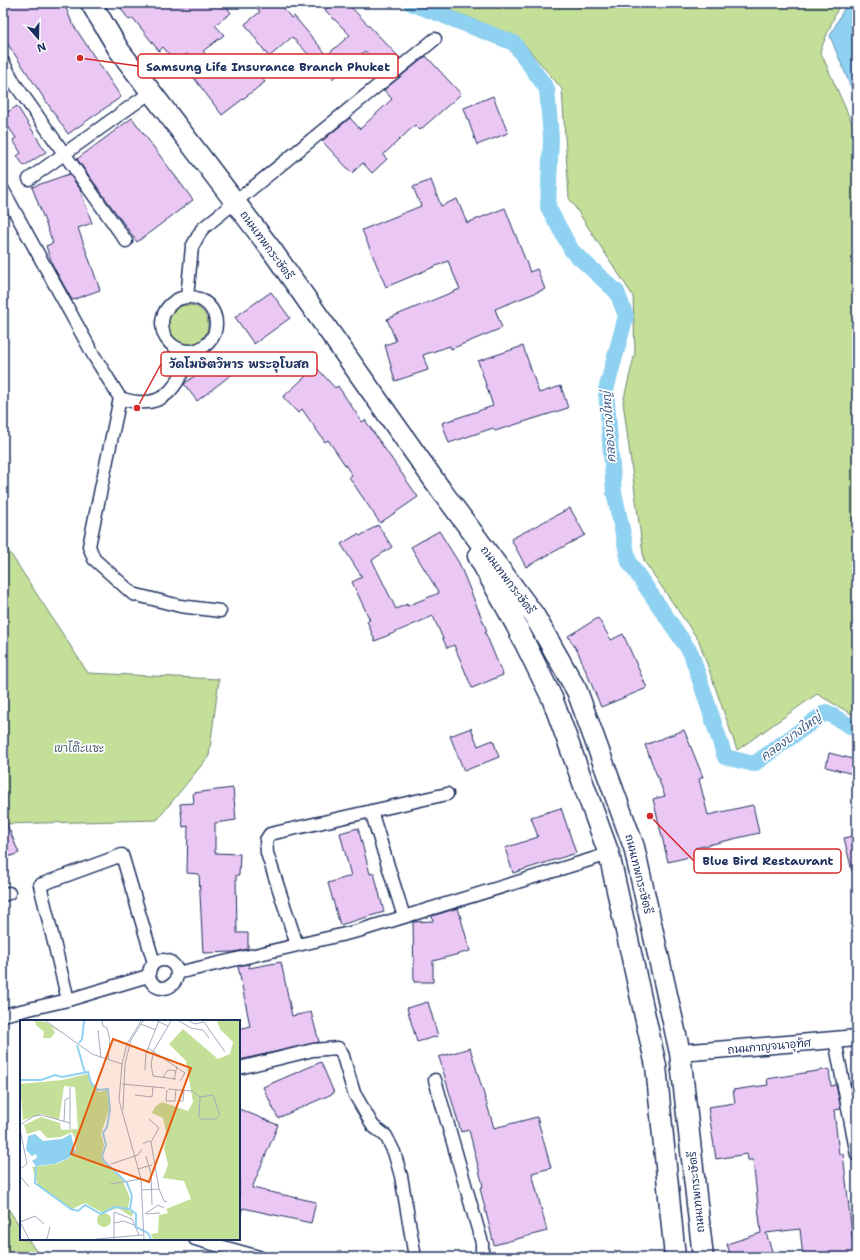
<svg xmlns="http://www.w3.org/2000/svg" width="860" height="1260" font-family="'Shantell Sans','Playpen Sans Thai',sans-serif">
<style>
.green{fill:#c4df97;stroke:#70877a}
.water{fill:#8fd1f1;stroke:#6190b6}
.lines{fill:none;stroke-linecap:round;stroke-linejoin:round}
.canal{stroke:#8fd1f1;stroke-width:16}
.building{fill:#ebc8f4;stroke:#1b2f5e}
.minor-casing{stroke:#1b2f5e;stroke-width:15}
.tertiary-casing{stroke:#1b2f5e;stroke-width:19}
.primary-casing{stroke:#1b2f5e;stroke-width:23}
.minor{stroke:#fff;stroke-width:12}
.tertiary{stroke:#fff;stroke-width:16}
.primary{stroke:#fff;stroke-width:20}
.labels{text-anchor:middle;stroke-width:3.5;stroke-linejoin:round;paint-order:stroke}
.street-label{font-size:11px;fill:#1b2f5e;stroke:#fff}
.park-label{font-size:11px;fill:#455b6c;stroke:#fff}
.water-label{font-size:12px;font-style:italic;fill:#385883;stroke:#fff}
.inset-river{fill:none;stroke:#8fd1f1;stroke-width:2}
.inset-road{fill:none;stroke:#a4acbf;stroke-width:1}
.view{fill:#e8590c;fill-opacity:0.15;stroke:#e8590c;stroke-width:2}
.inset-edge{fill:none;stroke:#1b2f5e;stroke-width:2}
.leader{fill:none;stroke:#d62828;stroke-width:1.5}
.callout-dot{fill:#d62828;stroke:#fff;stroke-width:1.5}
.callout{fill:#fff;stroke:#d62828;stroke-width:1.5}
.callout-label{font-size:12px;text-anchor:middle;font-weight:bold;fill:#1b2f5e}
</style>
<rect width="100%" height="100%" fill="#fff"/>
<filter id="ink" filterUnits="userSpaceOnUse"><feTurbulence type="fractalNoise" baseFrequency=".025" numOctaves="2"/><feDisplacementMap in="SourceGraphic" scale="8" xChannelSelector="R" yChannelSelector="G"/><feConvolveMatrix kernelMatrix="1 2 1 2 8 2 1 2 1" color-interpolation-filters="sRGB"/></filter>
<g filter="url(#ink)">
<path class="green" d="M432 3H840L820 51 857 134V717L817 694 737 750 699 641 644 561 623 402 635 353 633 296 569 198 562 89 518 37Z
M168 325a20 20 0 1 1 40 0a20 20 0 1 1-40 0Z
M3 542 88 673 219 679 209 756 157 820 3 824Z
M3 1201 21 1228V1239H28L40 1257H3Z"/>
<path class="water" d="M847 3H857V102L830 36Z"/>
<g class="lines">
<path class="canal" d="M411 3 514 43 547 89 551 138 548 207 572 251 617 292 626 316 606 390 614 492 629 562 691 653 725 757 754 764 826 712 857 730"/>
</g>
<path class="building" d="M3 3H64L72 23 121 97 68 134 7 43 3 34Z
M117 3H224L231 13 215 25 224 35 203 51 222 75 244 57 265 82 222 115 191 74 197 69 187 54 175 62 163 47 159 51 133 18 129 20Z
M253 3H280L291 18 294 16 327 55 350 35 325 10 333 3H347L400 58 384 71 365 51 332 79 292 37 269 57 245 24 260 12Z
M426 56 461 94 420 130 415 125 383 155 387 159 372 173 363 163 352 173 322 141 350 118 360 129 392 99 384 90Z
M493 96 508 133 477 145 464 108Z
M17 106 46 152 24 166 17 156 21 153 13 140 16 138 3 119V115Z
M132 118 193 200 137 242 77 159Z
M69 174 80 189 92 223 78 228 100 290 72 300 53 266 46 246 53 243 32 187Z
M431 180 441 206 457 199 467 223 505 208 530 272 537 269 545 289 495 309 502 328 451 349 450 346 423 355 428 370 395 381 385 345 396 341 387 319 460 289 448 261 386 287 362 230 421 206 413 187Z
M271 292 290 318 254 344 235 317Z
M523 346 539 393 561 386 568 408 495 431 493 428 449 443 442 423 493 406 478 361Z
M223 354 236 371 197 401 184 384Z
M316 367 335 388 338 386 362 422 365 420 418 497 380 523 349 477 352 475 328 440 325 442 302 409 298 413 283 397Z
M570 508 585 535 526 567 511 539Z
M378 525 392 547 372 560 396 609 407 604V606L439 593 411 547 439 531 459 563 487 631 485 632 503 675 472 688 454 645 447 648 433 616 375 641 367 621 370 620 352 582 362 577 341 544 358 534 360 536Z
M598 618 611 640 623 634 647 688 601 707 578 652 568 636Z
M471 728 478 746 493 740 499 757 464 771 450 736Z
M684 730 703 777 699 779 708 815 753 805 759 833 695 848 697 855 668 862 653 799 665 796 645 745Z
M829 753 857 760 853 774 826 767Z
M233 788 236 820 215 823V853L240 854 239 875H236L237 933H248V949L234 952 203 953 199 874 187 873 188 826 183 827 180 804 194 803 193 793Z
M561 808 576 853 513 873 505 848 538 837 531 817Z
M3 815 19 853 3 859Z
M358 828 370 874 374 873 384 912 340 925 328 883 351 876 340 833Z
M857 835V871H852L844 838Z
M458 908 470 951 433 961V982H414L413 922 433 921 432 916Z
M281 962 292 1016 311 1012 319 1042 239 1060V1029L250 1026 238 966 249 964V968Z
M428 1002 438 1036 417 1042 407 1008Z
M470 1048 494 1128 537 1117 551 1168 532 1173 547 1231 494 1245 480 1188 483 1186 469 1130 461 1132 439 1057Z
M321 1062 334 1093 278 1118 263 1087Z
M829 1069 831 1086 836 1085 841 1109 834 1110 839 1154H843L853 1243H857V1257H803L800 1229 766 1233 774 1257H731L727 1244 761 1233 753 1160H748L747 1154 716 1159 708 1107 735 1103 733 1090 768 1085 767 1079Z
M851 1083H857V1108H856Z
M239 1109 278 1125 252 1188 316 1202 311 1223 243 1208 239 1217Z"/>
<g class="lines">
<g class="minor-casing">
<path id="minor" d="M3 62 15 84 126 241
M29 179 151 92
M3 190 94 356 120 398C165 413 176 388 192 351
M162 324a27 27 0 1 1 54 0a27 27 0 1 1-54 0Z
M187 297 192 247 202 229 435 39
M120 398 89 546 94 559 133 594 180 606 220 611
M371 811 404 917
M3 895 9 893
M297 945 267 853 266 840 270 834 447 794
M149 974a14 14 0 1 1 28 0a14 14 0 1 1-28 0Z
M177 973 358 931 609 854
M68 1000 40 885 122 855 154 963
M3 1015 68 1000 148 976
M835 1040 857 1155
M239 1068 313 1050 338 1048 342 1053 354 1093 373 1126 386 1136 394 1152 401 1176 415 1257
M435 1080 482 1243V1257
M195 1239 259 1257"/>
</g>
<g class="tertiary-casing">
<path id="tertiary" d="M680 1053 857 1038"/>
</g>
<g class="primary-casing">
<path id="primary" d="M91 3 119 50 271 249 441 490 534 615 577 691 634 847 680 1053 703 1257
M478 556 516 625 552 698 609 854 656 1066 675 1257"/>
</g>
<use href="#minor" class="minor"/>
<use href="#tertiary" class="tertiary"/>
<use href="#primary" class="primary"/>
</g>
</g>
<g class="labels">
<g class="street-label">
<text transform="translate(267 245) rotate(54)" y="4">ถนนเทพกระษัตรี</text>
<text transform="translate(508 580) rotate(53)" y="4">ถนนเทพกระษัตรี</text>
<text transform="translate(639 874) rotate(76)" y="4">ถนนเทพกระษัตรี</text>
<text transform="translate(769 1046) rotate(-5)" y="4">ถนนกาญจนาอุทิศ</text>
<text transform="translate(696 1192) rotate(-96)" y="4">ถนนเทพกระษัตรี</text>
</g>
<g class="park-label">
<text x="79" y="752">เขาโต๊ะแซะ</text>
</g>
<g class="water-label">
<text transform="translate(609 427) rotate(-94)" y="4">คลองบางใหญ่</text>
<text transform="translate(791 737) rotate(-36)" y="4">คลองบางใหญ่</text>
</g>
</g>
<g transform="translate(20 1020)">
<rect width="220" height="220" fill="#fff"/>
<path d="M15 1 26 2 44 14 31 7 35 12 31 18H23L24 12 16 5ZM197 1H220V219H133L131 214 138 213 139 195 148 193 146 189 171 179 164 161 143 158 148 145 144 128 147 116 143 98 132 93 135 87 142 82 168 91 173 82 166 41 149 24 163 9 198 39 210 34 213 22 200 9ZM67 54 78 72 87 70 89 90 81 114 84 125 81 136 83 142 102 159 110 178 108 187 109 191H113L112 197 98 188 83 193 65 183 52 189 18 165 12 147 36 144 48 139 56 130 55 118 52 112 41 117 27 118 20 110 7 114 4 105 21 97 40 103 41 110 58 109 55 67 44 66 39 100 22 94 3 100 0 64 42 60ZM77 200a7 7 0 1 1 14 0a7 7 0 1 1-14 0Z" fill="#c4df97"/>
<path d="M15 114 23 121 42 119 51 114 55 132 47 139 34 144 16 146 12 141 17 138 16 134 12 136 6 130 8 116Z" fill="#8fd1f1"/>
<path class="inset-river" d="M59 23 62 19 64 1M57 25 65 53M0 60H21L35 55 42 57 68 52 71 63 78 70 88 69 90 90 87 107 83 113 86 125 82 136 84 141 107 163 112 176 110 189 116 194V207L128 213 131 219M16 146 15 163 51 189 58 191 65 185 81 194 94 187 110 189"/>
<path class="inset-road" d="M26 1 72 34 102 44M82 1 83 6 87 8 90 20 88 40M121 1 107 24 102 44 99 80 121 159 124 219M137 1 148 6M151 1 134 30 131 44 133 56 156 59M159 1 171 8 183 10 189 18M169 1 175 4 184 2M184 2 205 32M121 4 136 10M78 10 81 38M128 28 165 53 160 61M125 50 126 33 139 1M143 57 148 50 156 51M154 60 157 46M102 64 145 68M50 67V109M148 69 172 71 180 77 193 75 200 95 196 99H181L179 96 180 77M147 70 146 81H155L156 69M115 75 132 77 133 67M158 81H163L164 70M103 90 105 44 111 20 123 1M129 99 139 108 131 122M44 102 45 80 49 78M0 105 14 96 21 95 50 103M0 109 7 144 0 149M123 124 128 121 131 122 139 169 144 181 147 182M126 136 131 154 132 185M91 144 118 135 122 129M118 149 132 145M0 156 9 167M90 164 121 159M122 170 139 169M125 194 138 185 144 188M126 194 140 193M0 202 15 196 24 204M0 202 9 219M94 203 104 201 114 205M27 219 30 207M76 219 123 215M94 219V192L112 199 119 215"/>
<path class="view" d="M93 19 171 48 129 162 51 134Z"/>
<rect width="220" height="220" class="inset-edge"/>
</g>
<path class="leader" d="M80 58L138 66M137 408L161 364M650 816L694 861"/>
<g class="callout-dot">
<circle cx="80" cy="58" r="4"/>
<circle cx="137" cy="408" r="4"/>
<circle cx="650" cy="816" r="4"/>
</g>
<g class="callout">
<rect x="138" y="54" width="260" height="24" rx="4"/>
<rect x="161" y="352" width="156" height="24" rx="4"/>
<rect x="694" y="849" width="147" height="24" rx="4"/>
</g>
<g class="callout-label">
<text x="268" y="71">Samsung Life Insurance Branch Phuket</text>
<text x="239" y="368">วัดโฆษิตวิหาร พระอุโบสถ</text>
<text x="768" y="865">Blue Bird Restaurant</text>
</g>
<rect width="860" height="1260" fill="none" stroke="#fff" stroke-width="16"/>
<rect x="8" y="8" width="844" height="1244" fill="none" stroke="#1b2f5e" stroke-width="1.5" filter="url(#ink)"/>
<g transform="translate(38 38) rotate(160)" stroke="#ffffff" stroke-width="3" paint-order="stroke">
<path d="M0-3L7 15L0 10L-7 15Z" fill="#1b2f5e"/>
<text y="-6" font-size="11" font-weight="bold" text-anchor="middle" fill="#1b2f5e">N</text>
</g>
</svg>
